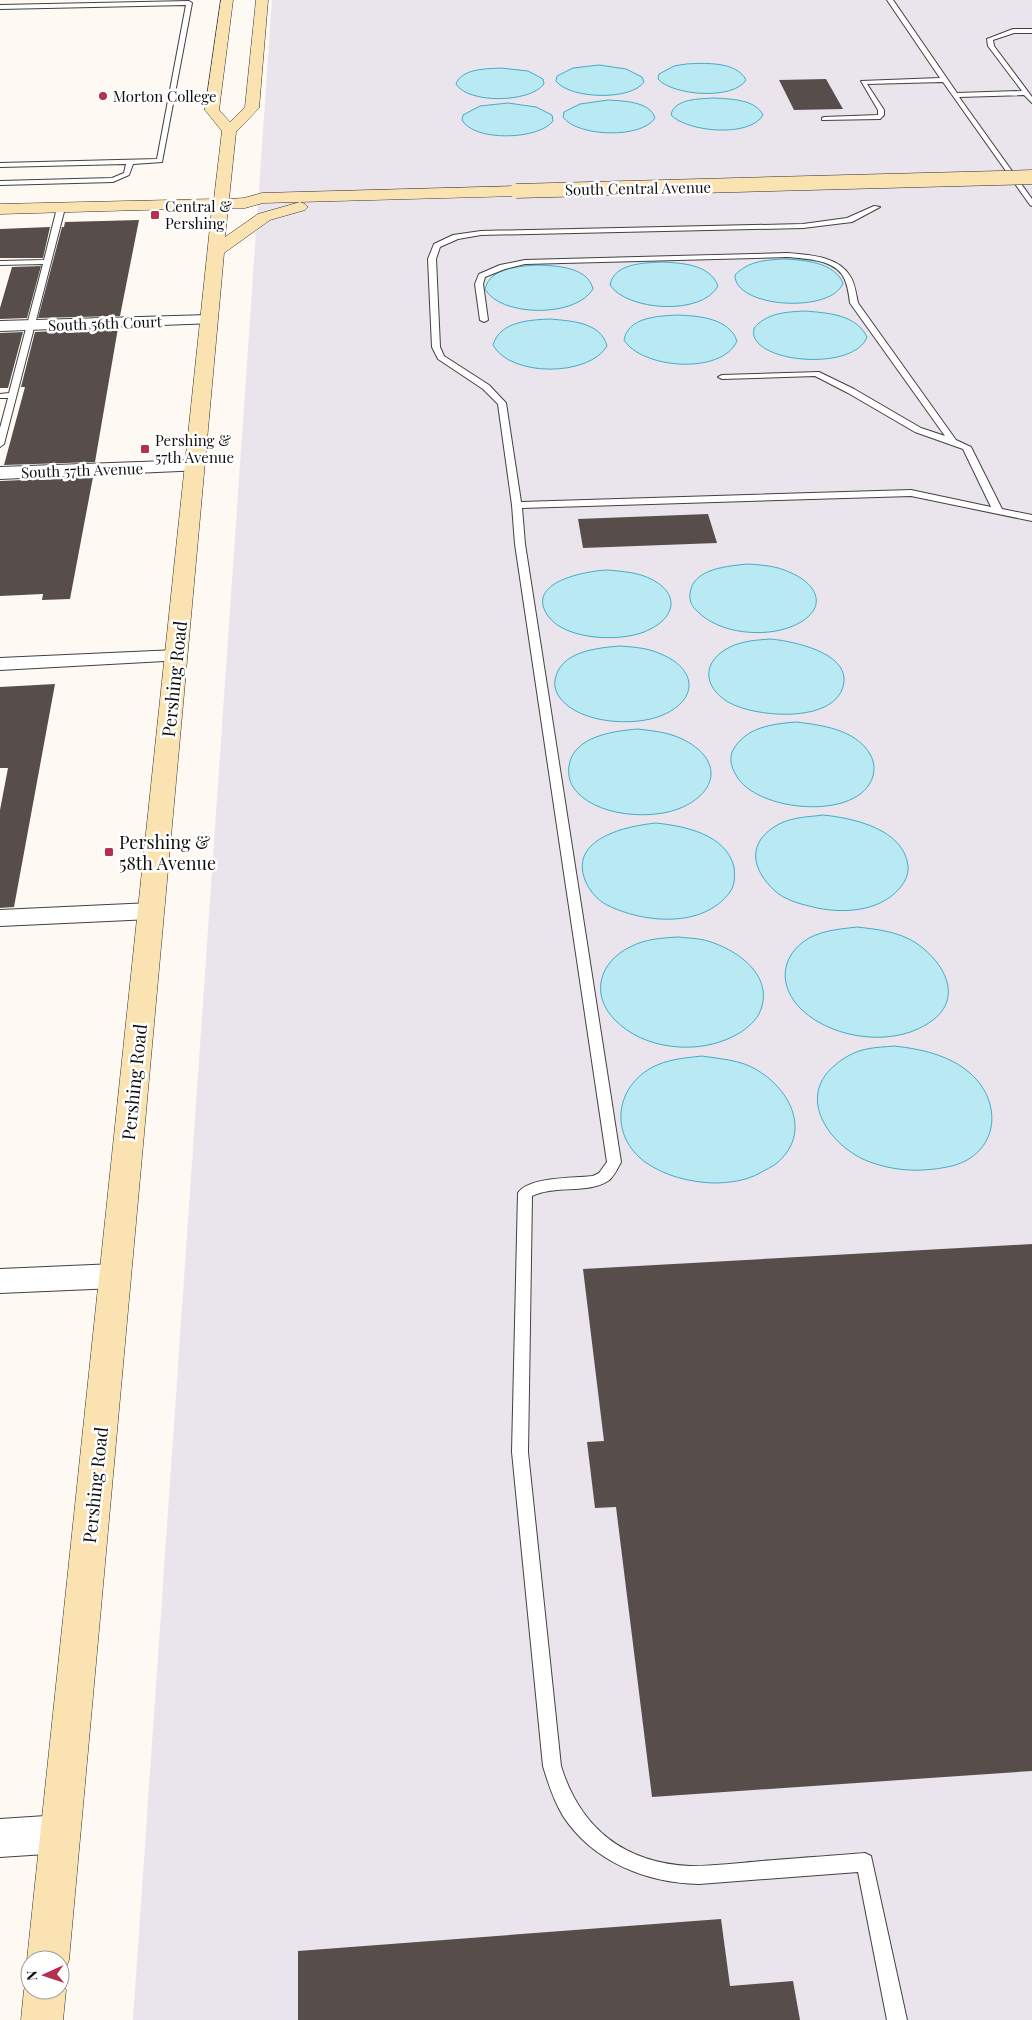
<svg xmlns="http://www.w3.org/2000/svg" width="1032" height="2020" viewBox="0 0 1032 2020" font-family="'Playfair Display',serif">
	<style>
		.industrial { fill: #eae4ed }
		.water { fill: #b9e9f3; stroke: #45abc5 }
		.building { fill: #574e4c }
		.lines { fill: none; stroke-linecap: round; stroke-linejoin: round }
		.lane-casing { stroke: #424242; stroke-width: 2 }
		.street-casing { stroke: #424242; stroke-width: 2 }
		.secondary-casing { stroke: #313131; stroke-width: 1 }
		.lane { fill: #fff; fill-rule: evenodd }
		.street { fill: #fff; fill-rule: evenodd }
		.secondary { fill: #fae3b1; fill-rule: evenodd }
		.secondary-bridge-casing { stroke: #313131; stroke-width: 15; stroke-linecap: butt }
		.secondary-bridge { stroke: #fae3b1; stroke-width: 14 }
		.poi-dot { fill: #b72f50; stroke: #fff; stroke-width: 2 }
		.labels { text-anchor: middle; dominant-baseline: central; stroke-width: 5; stroke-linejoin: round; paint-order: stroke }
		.far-poi-label { font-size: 15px; fill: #0f0f0f; stroke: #fff; text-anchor: start }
		.far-street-label { font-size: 15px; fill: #0f0f0f; stroke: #fff }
		.street-label { font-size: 18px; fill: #0f0f0f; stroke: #fff }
		.poi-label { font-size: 18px; fill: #0f0f0f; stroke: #fff; text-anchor: start }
	</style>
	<rect width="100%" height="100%" fill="#fef9f2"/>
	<path class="industrial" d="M272 0H1032V2020H133Z"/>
	<path class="water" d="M686 64C703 63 737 61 746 80 734 100 673 96 658 79L659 74 674 66Z
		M599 65 626 69 642 77 644 82C631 101 569 99 556 81L557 76 573 68Z
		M501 68 528 71 543 79 544 84C530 103 468 104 456 84 462 68 487 69 501 68Z
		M714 98C730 99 755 99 763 115 750 138 687 132 671 115 674 98 701 99 714 98Z
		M608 100C622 101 650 101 655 118 642 139 577 137 563 117L564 112 580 104Z
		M508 103 536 107 552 115 553 121C539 140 474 142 462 120L463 115 480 106Z
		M784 259C804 260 834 262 843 283 832 314 734 308 735 275 748 261 766 260 784 259Z
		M662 262C681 263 710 264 718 286 702 316 627 311 610 285 614 263 644 263 662 262Z
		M539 265C557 266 588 267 593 289 576 318 500 317 485 289 490 267 521 266 539 265Z
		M805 311C827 313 856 314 867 337 855 370 762 364 754 336 753 334 754 331 754 328 767 313 785 312 805 311Z
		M678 315C699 316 729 318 737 341 722 375 642 369 624 340 628 317 658 316 678 315Z
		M550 319C571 321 601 322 607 346 589 377 510 377 493 345 500 321 530 320 550 319Z
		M748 564C762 565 777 566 789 572 821 585 828 611 793 626 765 638 719 634 697 611 692 607 689 600 690 594 692 568 729 566 748 564Z
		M607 570C619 571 632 572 644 576 681 590 679 618 644 632 619 642 565 640 548 616 524 582 586 571 607 570Z
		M770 639C793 641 859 654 841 692 825 723 754 717 728 702 702 686 702 661 730 647 742 641 757 640 770 639Z
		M620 646C634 647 648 648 661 654 697 669 699 699 663 715 635 727 580 724 560 698 556 693 554 686 555 680 560 651 597 648 620 646Z
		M796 722C821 725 855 729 870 754 874 761 875 768 873 776 860 822 755 812 736 775 731 767 729 758 733 750 746 727 772 724 796 722Z
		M638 729C653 731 668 732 682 739 720 757 721 789 683 807 653 821 593 817 573 787 569 780 568 773 569 766 573 736 614 731 638 729Z
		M823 815C853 818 904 829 908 866 909 875 904 884 898 890 878 912 841 914 813 907 800 904 785 900 775 891 751 869 746 842 779 824 793 817 808 817 823 815Z
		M656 823C684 826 726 834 734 867 735 875 735 885 730 892 703 929 643 923 607 905 597 900 589 890 585 880 569 838 627 826 656 823Z
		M857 927C875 929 893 931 909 939 938 954 967 994 933 1020 897 1048 834 1040 802 1010 778 987 779 956 809 938 824 930 841 929 857 927Z
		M678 937C686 938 696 938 704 940 736 948 777 976 759 1014 754 1023 744 1031 734 1036 698 1055 644 1050 615 1020 590 995 599 962 630 947 645 939 661 938 678 937Z
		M894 1046C921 1049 950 1055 971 1074 1004 1104 998 1154 952 1166 924 1172 900 1172 873 1163 834 1151 794 1100 834 1066 843 1058 855 1051 867 1049 876 1047 885 1047 894 1046Z
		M702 1056C721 1059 741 1060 757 1070 791 1090 812 1133 777 1163 772 1167 765 1170 760 1173 746 1181 728 1183 713 1183 689 1182 665 1176 645 1162 610 1136 614 1089 651 1068 667 1059 685 1058 702 1056Z"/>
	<path class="building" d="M826 79 843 109 794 110 779 80Z
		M139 220 120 316 38 318 62 227H64L65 222Z
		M50 227 43 258H0V229Z
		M41 266 27 318 0 319V308L12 267Z
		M118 328 95 462 4 465 25 387H21L35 332Z
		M23 332 8 388H0V333Z
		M93 477 70 599 42 600 43 594 0 596V481Z
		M708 514 717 543 583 548 578 519Z
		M55 684 14 907 0 908V810L8 768H0V687Z
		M1032 1244V1771L652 1797 616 1507 595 1508 587 1442 604 1441 583 1269Z
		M721 1919 730 1986 793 1981 800 2020H298V1951Z"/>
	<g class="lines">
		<defs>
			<path id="lane" d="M887 0H893L957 93 1022 91 988 46 987 39 1013 29H1032V33H1014L993 40 994 46 1032 97V103L1024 95 959 97 1032 199V206L1030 205 943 82 867 84 884 110V115L880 119 822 120V118L824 117 878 115V110L861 81 940 78Z
				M189 1 192 3 162 162 133 164 129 175 113 182 0 185V181L112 178 124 173 126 164 0 167V163L157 159 186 5 0 9V5Z
				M61 206 65 208 4 444 0 447V428L8 398H0V394L9 393 43 264 0 265V261L44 260 57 208Z
				M874 206 880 207 852 222 803 228 481 235 458 239 440 247 436 259 440 347 444 356 489 385 506 403 521 502 911 490 991 507 963 449 915 432 848 393 815 376 722 379 718 377 722 375 819 372 854 389 921 428 945 436 850 303C849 295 848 287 845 280 837 259 806 259 788 257L525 264 505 269 485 277 483 284 488 320 484 322 480 320 475 284 479 274 500 265 525 260 788 253C809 255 838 256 850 276 855 283 856 294 858 303L956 440 971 447 1002 509 1032 515V521L911 496 522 508 525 544 621 1162C618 1168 613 1178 608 1181 588 1194 554 1185 532 1196L528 1452 561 1766C580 1828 624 1863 690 1866 714 1866 738 1863 762 1861 796 1858 831 1856 865 1853L871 1856 907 2020H887L858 1872 699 1884C647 1883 593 1862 563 1816 554 1801 548 1783 543 1766L512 1452 518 1193C527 1177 575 1178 593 1176L599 1173 607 1162 515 544 512 505 498 404 483 389 438 359 432 347 428 259 434 244 453 235 481 231 803 224 847 218Z"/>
			<path id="street" d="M209 315 215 317 217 320 215 323 0 331V321Z
				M195 460 202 462 204 466 202 470 0 479V467Z
				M176 650 183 652 187 656 183 660 0 670V658Z
				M151 903 160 905 163 911 160 917 151 919 0 926V910Z
				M115 1264 126 1268 130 1276 126 1284 115 1288 0 1293V1269Z
				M61 1815 74 1821 80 1834 74 1847 61 1853 0 1857V1819Z"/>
			<path id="secondary" d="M221 0H233L219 110 230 122 245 107 256 0H268L259 108 236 132 229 199 244 198 262 193 516 186 521 188 524 191 521 194 516 196 263 203 245 208H228L225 237 258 214 300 202 305 204 308 207 305 210 270 220 224 253 69 1960 63 1975 60 1976 66 1990 63 2020H21L24 1990 30 1975V1990H60V1960H30V1967L27 1960 212 208 0 214V204L214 199 222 131 205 110Z"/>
		</defs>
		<use href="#lane" class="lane-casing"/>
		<use href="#street" class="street-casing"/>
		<use href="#secondary" class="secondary-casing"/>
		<use href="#lane" class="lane"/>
		<use href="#street" class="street"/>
		<use href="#secondary" class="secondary"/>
		<defs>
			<path id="secondary-bridge" d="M516 191 1032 177"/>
		</defs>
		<use href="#secondary-bridge" class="secondary-bridge-casing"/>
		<use href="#secondary-bridge" class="secondary-bridge"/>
	</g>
	<g class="poi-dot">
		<circle cx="103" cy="96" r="5"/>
		<rect x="150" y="210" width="10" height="10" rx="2.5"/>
		<rect x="140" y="444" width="10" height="10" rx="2.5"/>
		<rect x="104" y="847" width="10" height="10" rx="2.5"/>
	</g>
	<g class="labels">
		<g class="far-poi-label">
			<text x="113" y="96">Morton College</text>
			<text x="165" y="206">Central &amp;<tspan x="165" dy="17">Pershing</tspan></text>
			<text x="155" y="440">Pershing &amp;<tspan x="155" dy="17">57th Avenue</tspan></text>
		</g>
		<g class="far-street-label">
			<text transform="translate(638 188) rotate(-1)">South Central Avenue</text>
			<text transform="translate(105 323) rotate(-2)">South 56th Court</text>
			<text transform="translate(82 470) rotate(-2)">South 57th Avenue</text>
		</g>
		<g class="street-label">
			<text transform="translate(174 679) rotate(-84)">Pershing Road</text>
			<text transform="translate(134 1082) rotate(-84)">Pershing Road</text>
			<text transform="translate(95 1485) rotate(-84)">Pershing Road</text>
		</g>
		<g class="poi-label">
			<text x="119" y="842">Pershing &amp;<tspan x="119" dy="21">58th Avenue</tspan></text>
		</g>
	</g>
	<g transform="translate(45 1975) rotate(267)"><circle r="24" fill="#ffffff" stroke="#9f9f9f"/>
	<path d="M0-4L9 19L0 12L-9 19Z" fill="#b72f50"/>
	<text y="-8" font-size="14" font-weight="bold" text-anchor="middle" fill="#0f0f0f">N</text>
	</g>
</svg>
